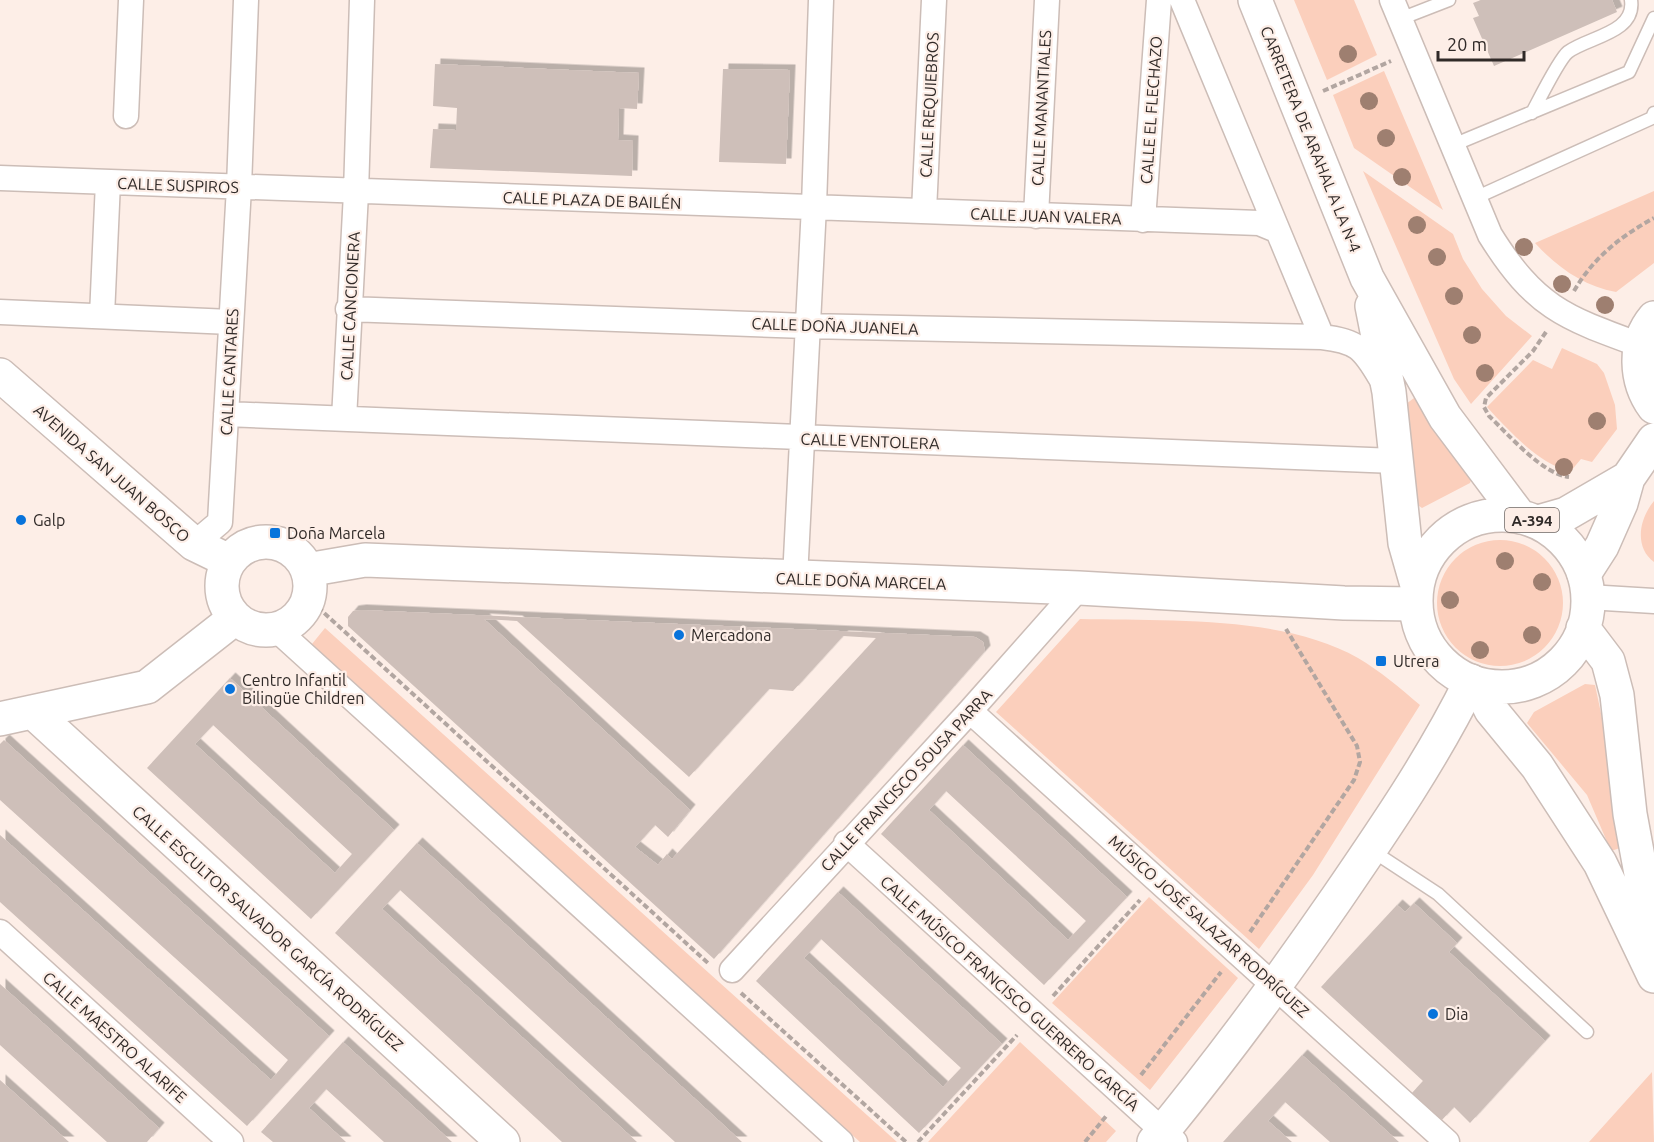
<svg xmlns="http://www.w3.org/2000/svg" width="1654" height="1142" viewBox="0 0 1654 1142" font-family="Ubuntu,sans-serif">
	<style>
		.green { fill: #fbcfbc }
		.building { fill: #cebfb9; fill-rule: evenodd; filter: url(#shadow) }
		.lines { fill: none; stroke-linecap: round; stroke-linejoin: round }
		.lane-casing { stroke: #ccbdb7; stroke-width: 15 }
		.street-casing { stroke: #ccbdb7; stroke-width: 27 }
		.secondary-casing { stroke: #ccbdb7; stroke-width: 36 }
		.primary-casing { stroke: #ccbdb7; stroke-width: 36 }
		.path { stroke: #b2a6a1; stroke-width: 4; stroke-dasharray: 6 3; stroke-linecap: butt }
		.lane { stroke: #fff; stroke-width: 12 }
		.street { stroke: #fff; stroke-width: 24 }
		.secondary { stroke: #fff; stroke-width: 33 }
		.primary { stroke: #fff; stroke-width: 33 }
		.tree { fill: #9e7f70 }
		.poi-dot { fill: #0873db; stroke: #fdeee7; stroke-width: 2 }
		.labels { text-anchor: middle; dominant-baseline: central; stroke-width: 4.5; stroke-linejoin: round; paint-order: stroke }
		.shield { fill: #fdeee7; stroke: #6e6561; stroke-width: 1.5 }
		.shield-label { font-size: 15px; font-weight: bold; fill: #302a28 }
		.street-label { font-size: 16px; fill: #302a28; stroke: #fdeee7 }
		.poi-label { font-size: 16px; fill: #302a28; stroke: #fdeee7; text-anchor: start }
	</style>
	<defs>
		<filter id="shadow"><feDropShadow dx="5.5" dy="-5.5" stdDeviation="0" flood-color="#0004"/></filter>
	</defs>
	<rect width="100%" height="100%" fill="#fdeee7"/>
	<path class="green" d="M1294 0H1354L1377 55 1327 80Z
		M1384 71 1443 210 1354 148 1333 95Z
		M1363 171 1453 234 1463 259 1482 289 1506 316 1532 336 1471 404 1454 379Z
		M1654 191V263L1616 292C1583 286 1557 267 1535 243Z
		M1562 348 1597 364 1604 373 1615 405 1617 429 1592 462 1581 459 1570 472C1537 462 1509 431 1487 407L1533 360 1552 369Z
		M1414 398 1474 472 1470 483 1422 508 1412 501 1402 407Z
		M1654 501V562C1634 547 1639 519 1654 501Z
		M1437 603a63 63 0 1 1 126 0a63 63 0 1 1-126 0Z
		M1080 619C1165 621 1283 615 1358 658 1380 671 1400 688 1420 705L1313 875 1259 949 996 712Z
		M325 628 897 1142H860L312 644Z
		M1585 684 1595 685 1605 732 1620 848 1611 851 1587 795 1527 723 1534 712Z
		M1149 897 1238 978 1150 1090 1052 1003Z
		M1020 1042 1116 1131 1106 1142H928Z
		M1652 1072 1654 1142H1589Z"/>
	<path class="building" d="M1481 0H1612L1617 12 1494 66 1473 18 1479 16 1473 3Z
		M435 64 639 73 637 109 619 108 618 140 633 141 632 176 430 168 433 129 456 130 457 108 433 106Z
		M723 69 790 70 786 164 719 162Z
		M361 610 975 637 983 642 985 651 714 959 348 626V617L353 611ZM484 619 517 621 689 777 769 689 793 691 843 636 876 638 672 859 667 854 658 865 635 847 655 825 668 837 690 810Z
		M230 678 394 830 311 919 147 768ZM213 725 352 854 335 873 195 744Z
		M4 740 329 1036 247 1126 0 902V835L271 1080 288 1060 0 800V744Z
		M963 745 1127 897 1044 985 881 834ZM946 791 1086 921 1068 940 929 810Z
		M417 843 742 1142H675L400 890 382 909 637 1142H562L335 933Z
		M838 892 1002 1044 919 1133 756 981ZM821 939 961 1068 943 1087 804 958Z
		M1414 903 1457 943 1449 952 1545 1041 1470 1123 1454 1107 1441 1121 1411 1094 1423 1081 1321 987 1397 905 1405 912Z
		M0 984 159 1128 147 1142H107L0 1045Z
		M343 1042 452 1142H384L326 1089 309 1108 346 1142H273L261 1132Z
		M1302 1055 1399 1142H1330L1285 1102 1268 1121 1292 1142H1223Z
		M0 1080 69 1142H0Z"/>
	<g class="lines">
		<defs>
			<path id="lane" d="M1400 19 1449 0
				M1532 113C1539 100 1559 59 1568 52 1588 37 1636 33 1631 0
				M1453 145 1629 72 1654 18
				M1475 198 1652 118 1654 113
				M1371 850 1438 894 1587 1032"/>
			<path id="street" d="M1182 0 1322 337C1357 341 1363 348 1380 377
				M1392 0 1490 235C1535 307 1563 317 1640 345
				M126 116 131 0
				M0 178 1259 223 1276 230
				M924 211 934 0
				M1036 216 1047 0
				M1143 220 1159 0
				M348 309 806 326 1322 337
				M0 312 231 322
				M102 316 108 182
				M226 414 1395 461
				M344 419 356 193 362 0
				M194 544 220 522 239 187 246 0
				M795 578 814 206 821 0
				M1588 597 1654 601
				M276 629 841 1142
				M970 711 1447 1142
				M846 843 1175 1142
				M0 932 231 1142
				M732 970 970 711 1079 588"/>
			<path id="secondary" d="M1654 318C1633 343 1635 381 1654 407
				M0 375 194 544 229 561
				M1538 522 1566 514 1628 478
				M222 586a44 44 0 1 1 88 0a44 44 0 1 1-88 0Z
				M307 570 365 560 1079 588 1344 603 1415 604
				M1584 574 1602 546 1621 503 1628 478 1654 440
				M33 712 503 1142
				M0 719 147 687 235 618
				M1154 1142C1219 1063 1279 982 1337 898 1385 828 1433 758 1471 681"/>
			<path id="primary" d="M1255 0 1367 278 1445 417 1520 517
				M1372 306 1389 392 1405 543 1417 585
				M1416 601a86 86 0 1 1 172 0a86 86 0 1 1-172 0Z
				M1583 628 1608 661 1617 695 1630 814 1654 944
				M1478 684 1491 710 1537 766 1600 863 1654 976"/>
		</defs>
		<use href="#lane" class="lane-casing"/>
		<use href="#street" class="street-casing"/>
		<use href="#secondary" class="secondary-casing"/>
		<use href="#primary" class="primary-casing"/>
		<path class="path" d="M1323 91 1391 61
			M1574 291C1593 258 1621 236 1654 218
			M1546 332 1533 351 1486 398 1484 407 1489 416C1508 434 1542 474 1569 477
			M311 601 709 964
			M1250 932 1354 780 1360 762 1357 746 1286 629
			M741 993 906 1142
			M1053 996 1140 900
			M1141 1075 1221 972
			M918 1142 1017 1035
			M1085 1142 1107 1115"/>
		<use href="#lane" class="lane"/>
		<use href="#street" class="street"/>
		<use href="#secondary" class="secondary"/>
		<use href="#primary" class="primary"/>
	</g>
	<g class="tree">
		<circle cx="1348" cy="54" r="9"/>
		<circle cx="1369" cy="101" r="9"/>
		<circle cx="1386" cy="138" r="9"/>
		<circle cx="1402" cy="177" r="9"/>
		<circle cx="1417" cy="225" r="9"/>
		<circle cx="1524" cy="247" r="9"/>
		<circle cx="1437" cy="257" r="9"/>
		<circle cx="1562" cy="284" r="9"/>
		<circle cx="1454" cy="296" r="9"/>
		<circle cx="1605" cy="305" r="9"/>
		<circle cx="1472" cy="335" r="9"/>
		<circle cx="1485" cy="373" r="9"/>
		<circle cx="1597" cy="421" r="9"/>
		<circle cx="1564" cy="467" r="9"/>
		<circle cx="1505" cy="561" r="9"/>
		<circle cx="1542" cy="582" r="9"/>
		<circle cx="1450" cy="600" r="9"/>
		<circle cx="1532" cy="635" r="9"/>
		<circle cx="1480" cy="650" r="9"/>
	</g>
	<g class="poi-dot">
		<circle cx="21" cy="520" r="6"/>
		<rect x="269" y="527" width="12" height="12" rx="3"/>
		<circle cx="679" cy="635" r="6"/>
		<rect x="1375" y="655" width="12" height="12" rx="3"/>
		<circle cx="230" cy="689" r="6"/>
		<circle cx="1433" cy="1014" r="6"/>
	</g>
	<g class="labels">
		<rect class="shield" x="1505" y="508" width="54" height="24" rx="4.5"/>
		<g class="shield-label">
			<text x="1532" y="520">A-394</text>
		</g>
		<g class="street-label">
			<text transform="translate(929 105) rotate(-87)">CALLE REQUIEBROS</text>
			<text transform="translate(1041 108) rotate(-87)">CALLE MANANTIALES</text>
			<text transform="translate(1151 110) rotate(-86)">CALLE EL FLECHAZO</text>
			<text transform="translate(1311 139) rotate(68)">CARRETERA DE ARAHAL A LA N-4</text>
			<text transform="translate(178 185) rotate(2)">CALLE SUSPIROS</text>
			<text transform="translate(592 200) rotate(2)">CALLE PLAZA DE BAILÉN</text>
			<text transform="translate(1046 216) rotate(2)">CALLE JUAN VALERA</text>
			<text transform="translate(350 306) rotate(-87)">CALLE CANCIONERA</text>
			<text transform="translate(835 326) rotate(2)">CALLE DOÑA JUANELA</text>
			<text transform="translate(229 372) rotate(-87)">CALLE CANTARES</text>
			<text transform="translate(870 441) rotate(2)">CALLE VENTOLERA</text>
			<text transform="translate(112 473) rotate(41)">AVENIDA SAN JUAN BOSCO</text>
			<text transform="translate(861 581) rotate(2)">CALLE DOÑA MARCELA</text>
			<text transform="translate(906 780) rotate(-47)">CALLE FRANCISCO SOUSA PARRA</text>
			<text transform="translate(1209 926) rotate(42)">MÚSICO JOSÉ SALAZAR RODRÍGUEZ</text>
			<text transform="translate(268 928) rotate(42)">CALLE ESCULTOR SALVADOR GARCÍA RODRÍGUEZ</text>
			<text transform="translate(1010 993) rotate(42)">CALLE MÚSICO FRANCISCO GUERRERO GARCÍA</text>
			<text transform="translate(115 1037) rotate(42)">CALLE MAESTRO ALARIFE</text>
		</g>
		<g class="poi-label">
			<text x="33" y="520">Galp</text>
			<text x="287" y="533">Doña Marcela</text>
			<text x="691" y="635">Mercadona</text>
			<text x="1393" y="661">Utrera</text>
			<text x="242" y="680">Centro Infantil<tspan x="242" dy="18">Bilingüe Children</tspan></text>
			<text x="1445" y="1014">Dia</text>
		</g>
	</g>
	<path d="M1438 51v9h86v-9" fill="none" stroke="#302a28" stroke-width="3"/>
	<text x="1447" y="51" font-size="18" fill="#302a28" stroke="#fdeee7" stroke-width="4.5" paint-order="stroke">20 m</text>
</svg>
